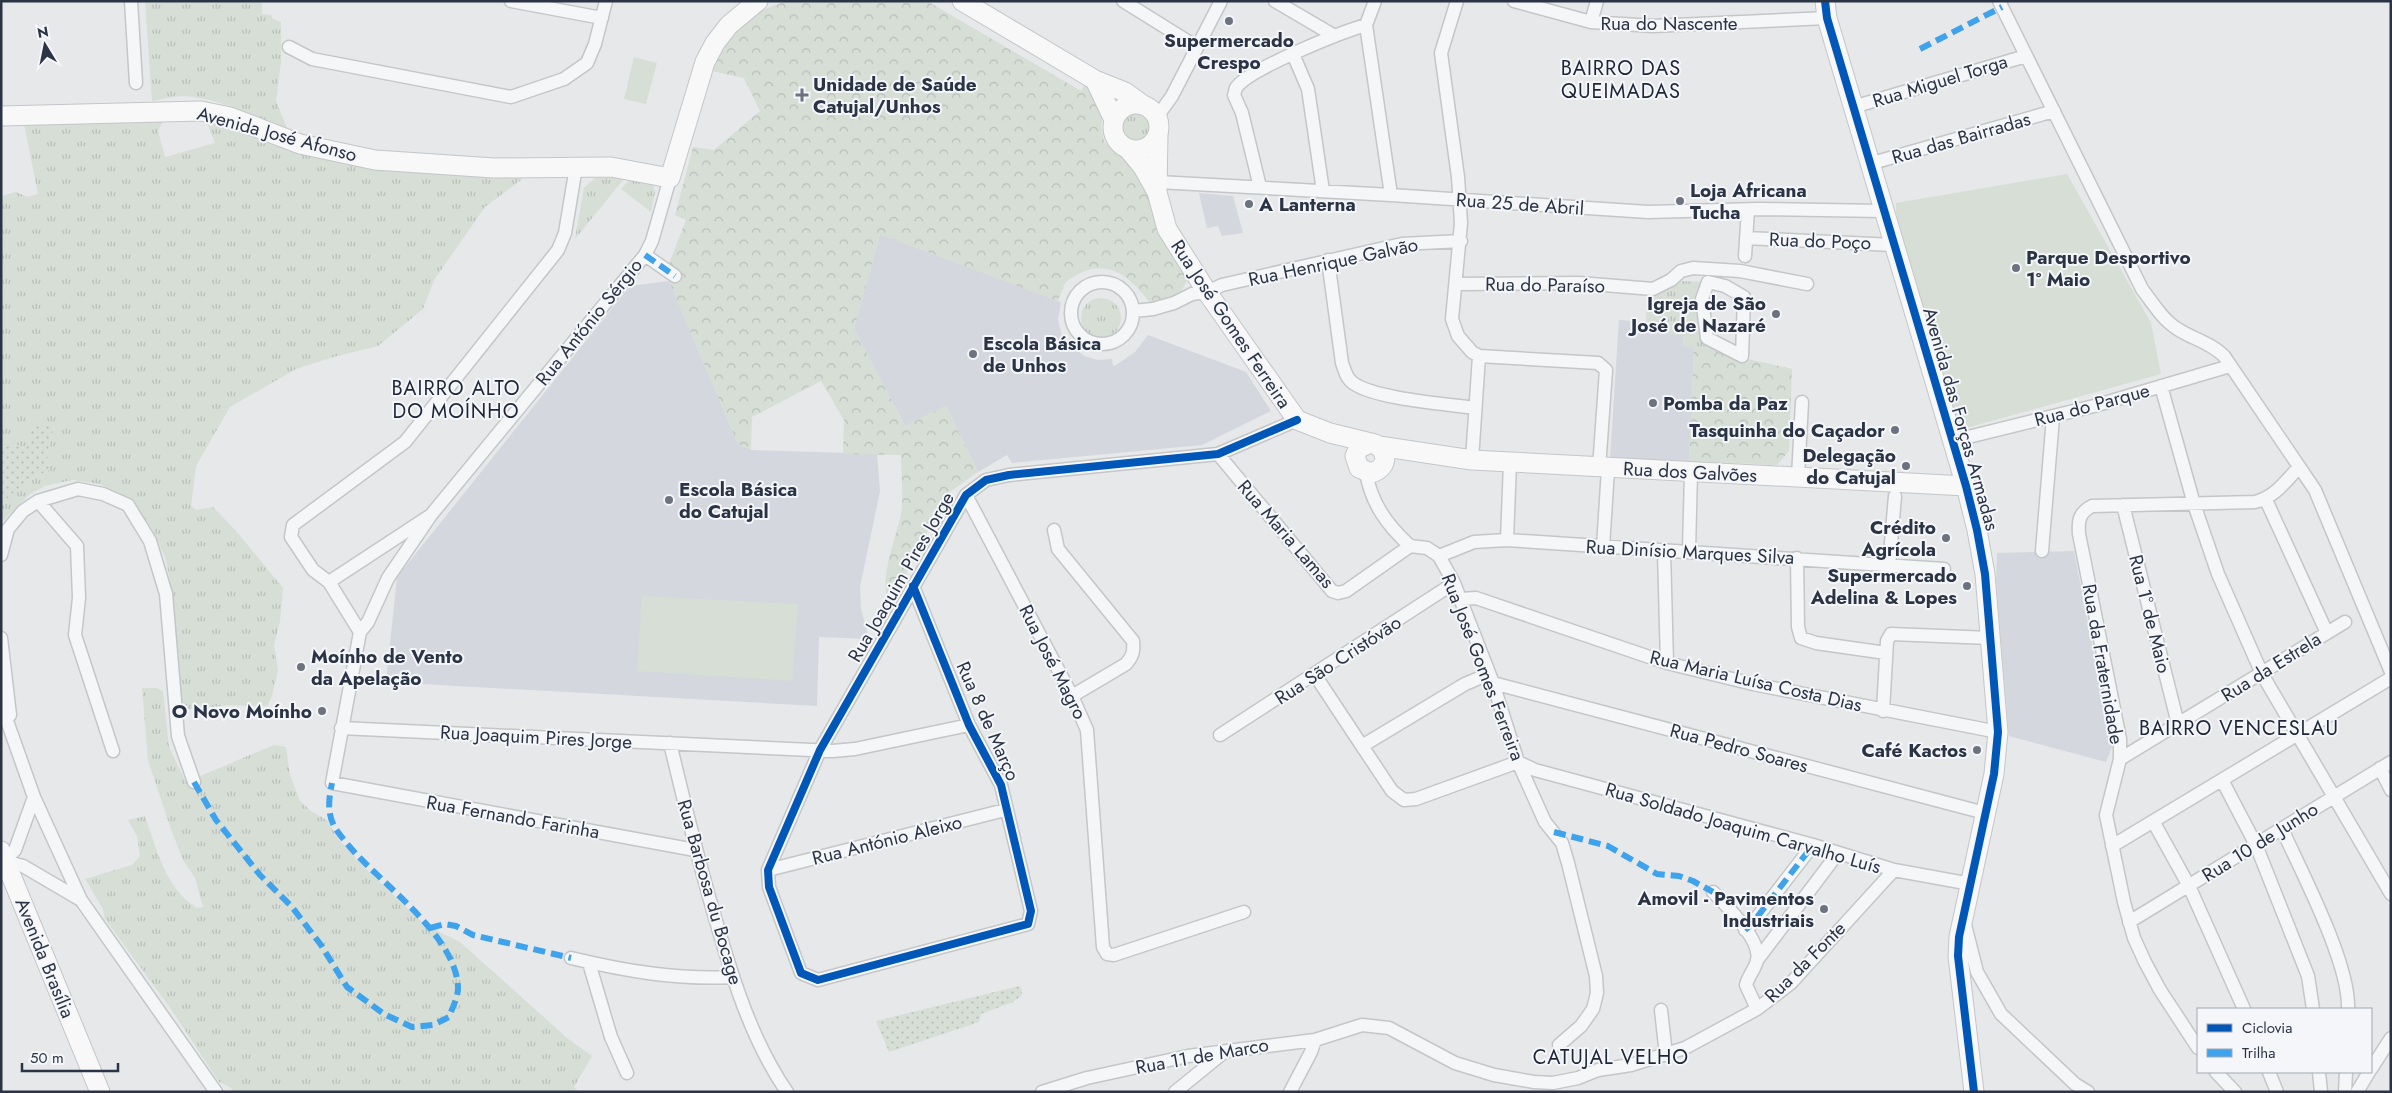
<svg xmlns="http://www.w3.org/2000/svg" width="2392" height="1093" viewBox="0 0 2392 1093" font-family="Jost,sans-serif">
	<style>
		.built { fill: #d4d7dd }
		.grass { fill: url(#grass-tufts) }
		.park { fill: url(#park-crowns) }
		.garden { fill: url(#garden-dots) }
		.pitch { fill: #d6ded6 }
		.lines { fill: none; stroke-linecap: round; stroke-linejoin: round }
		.street-casing { stroke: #c4c6c8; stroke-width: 15 }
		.secondary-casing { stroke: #c4c6c8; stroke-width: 21 }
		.street { stroke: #f5f6f7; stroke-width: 12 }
		.secondary { stroke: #f8f8f8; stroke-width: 19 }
		.quiet { stroke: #3ea3ec; stroke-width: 6; stroke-dasharray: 12 6; stroke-linecap: butt }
		.cycleway-casing { stroke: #f4f6f9; stroke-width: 11 }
		.cycleway { stroke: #0057b8; stroke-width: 8 }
		.poi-dot { fill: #6c737f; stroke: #f4f6f9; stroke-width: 2 }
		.labels { text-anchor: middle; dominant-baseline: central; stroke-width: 4; stroke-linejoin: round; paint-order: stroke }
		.street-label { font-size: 19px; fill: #2b3445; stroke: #f4f6f9 }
		.poi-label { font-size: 19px; font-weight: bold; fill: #2b3445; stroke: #f4f6f9; text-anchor: start }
		.neighbourhood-label { font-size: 20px; letter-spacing: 1px; fill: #1d2536; stroke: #f4f6f9 }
	</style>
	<defs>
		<pattern id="grass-tufts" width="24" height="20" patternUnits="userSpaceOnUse" patternTransform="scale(1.25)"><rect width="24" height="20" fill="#d6ded6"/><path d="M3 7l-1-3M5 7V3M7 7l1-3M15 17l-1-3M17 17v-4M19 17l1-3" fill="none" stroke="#b8bfb9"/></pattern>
		<pattern id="park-crowns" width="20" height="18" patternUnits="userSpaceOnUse" patternTransform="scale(1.25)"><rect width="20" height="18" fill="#d6ded6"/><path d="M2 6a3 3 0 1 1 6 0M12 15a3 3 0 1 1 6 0" fill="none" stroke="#b8bfb9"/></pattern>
		<pattern id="garden-dots" width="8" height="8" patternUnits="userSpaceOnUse" patternTransform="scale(1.25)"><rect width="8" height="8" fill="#d6ded6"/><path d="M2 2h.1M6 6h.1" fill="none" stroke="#b8bfb9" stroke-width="1.8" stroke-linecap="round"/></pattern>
	</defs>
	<rect width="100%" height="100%" fill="#e6e8ea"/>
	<path class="built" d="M1199 193 1233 196 1243 233 1222 236 1218 226 1207 228Z
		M880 234 1061 302 1058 320 1062 336 1084 356 1098 360 1112 359 1113 366 1116 365 1135 352 1148 335 1246 372 1271 411 1202 445 1012 463 1007 455 978 472 946 406 905 426 854 329Z
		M669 281 738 444 751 450 877 454 880 491 860 587 861 609 869 639 819 637 817 706 386 682 397 577 630 286Z
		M1619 320 1657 323 1656 333 1684 335 1683 346 1694 347 1689 461 1610 459Z
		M2074 551 2112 747 2106 762 2009 736 1996 581 1997 553Z"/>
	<path class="grass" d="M145 1H262V14L271 15 273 19 281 22V62L276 101 288 130C255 118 219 97 183 96 173 96 162 99 152 101Z
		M1121 125a15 15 0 1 1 30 0a15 15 0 1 1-30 0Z
		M204 116 255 138 313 156 523 175 521 180 485 207 434 280 423 309 378 346 337 356 296 369 230 407 196 466 191 506 196 510 213 507 236 531 283 588 280 621 274 645 278 670 272 696 267 706 229 705 182 710 172 591 166 560 153 530 130 500 100 484 72 480 45 486 30 494 1 523V501L8 498 25 482 49 470 47 453 54 428 40 423 26 449 18 445 1 447V196L16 192 27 197 38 194 24 124 165 117 158 131 165 157 215 143Z
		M595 178H620L623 180 575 239 584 188Z
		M629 180 653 185 655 192 651 212 621 189Z
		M1682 281 1708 282 1707 330 1742 358 1683 346 1684 335 1655 333 1657 323H1646L1647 296 1659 294Z
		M1081 318a20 20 0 1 1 40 0a20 20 0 1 1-40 0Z
		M142 688H156L163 691 169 747 186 782 274 745 286 747 290 775 300 801 311 811 327 820 339 840 364 867 425 925 460 942 567 1038 592 1056 574 1087 579 1092H234L230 1087 219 1082 171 1009 105 919 103 909 85 879 132 865 140 856 137 836 128 820 145 816C157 850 165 888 197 908L203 907 195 878 183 860 172 832 148 760Z"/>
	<path class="park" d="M787 1H927L1081 91 1086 83 1104 110 1101 125 1104 141 1115 153 1134 163 1185 271 1188 279 1180 293 1150 303C1127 272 1101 254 1065 283L1058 301 880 234 854 329 905 426 946 406 978 472 947 494 890 605C877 581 896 539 901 514 904 496 901 474 901 455L843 454 844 420 821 381 752 417 751 450 738 444 669 281 670 261 686 220 675 215 693 147 714 150 760 111 744 78 712 71C718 54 741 22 757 13 766 8 778 4 787 1Z
		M1694 347 1792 369 1789 451 1777 465 1689 461Z"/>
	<path class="garden" d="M40 423 54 427 47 453 49 470 25 482 8 498 1 501V447L18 445 26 449 33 424Z
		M1019 986 1022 990V995L1013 1002 981 1014 979 1022 889 1052 876 1021Z"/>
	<path class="pitch" d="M634 57 657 63 646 104 624 99Z
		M2067 174 2151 323 2161 374 1959 430 1896 213V203Z
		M642 596 798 604 792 681 637 671Z"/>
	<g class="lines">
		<defs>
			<path id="street" d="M131 1 136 83
				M511 1 602 18
				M1123 1 1197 47
				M1275 1 1333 35
				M1375 1 1366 25 1391 195
				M1457 1 1441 53 1458 177 1461 223 1452 319 1458 336 1472 352 1479 356 1472 460
				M1514 1 1591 22 1653 26 1827 18
				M1999 1 2142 289C2152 302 2162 319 2176 328 2192 339 2210 342 2224 356L2315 490 2391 672
				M1591 22 1597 1
				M289 47 312 59 511 97 564 79 587 63 595 44 606 1
				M1293 54 1308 89 1323 191
				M1853 107 2026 56
				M1157 117 1172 96 1221 1
				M1869 164 2054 111
				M1158 182 1391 195 1648 212 1758 209 1883 211
				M1260 187 1242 113 1234 95C1235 93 1235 90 1236 88 1248 69 1342 32 1366 25
				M1746 238 1893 245
				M645 255 675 276
				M1745 256 1748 210
				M1328 260 1342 363C1345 371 1346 378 1353 383 1375 399 1447 404 1475 408
				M1708 282 1725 286 1744 297 1742 356 1707 338 1702 299Z
				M1071 313a31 31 0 1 1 62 0a31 31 0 1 1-62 0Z
				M1456 284 1579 283 1653 289 1671 280 1681 271 1693 268 1740 271 1807 284
				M1133 311 1153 309 1174 303 1192 294 1207 292 1222 285 1402 244 1461 241
				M1479 356 1598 363 1606 370 1599 468
				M2161 386 2194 504 2218 574 2262 674 2391 894
				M1952 441 2094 406 2230 366
				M1218 454 1332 591 1338 593 1346 591 1410 546
				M1366 472C1371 503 1387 525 1410 546L1427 548 1439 556 1454 583 1493 683 1518 762 1545 822 1562 843 1568 863 1596 976 1597 993 1593 1009 1581 1026 1559 1045
				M1798 477 1802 402
				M966 495 1072 696 1087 730 1103 947 1107 954 1114 955 1244 912
				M2266 500 2327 633
				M38 501 77 546 79 598 75 635 113 751
				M2123 505 2178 724
				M431 515 388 578 368 622 360 632 332 783 695 850
				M1054 530 1058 549 1133 641C1134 651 1133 656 1126 664L1072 696
				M1507 540 1510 463
				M1603 547 1608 469
				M1664 551 1667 663
				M1689 551 1691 472
				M2042 551 2053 417
				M1 555 8 529 23 511 38 501 78 489 103 494 128 505 150 541 166 594 178 736 194 782
				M1439 556 1474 542 1507 540 1944 569
				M1797 558 1798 627 1801 638 1816 643 1886 653
				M1889 566 1895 496
				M329 582 431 515 645 255 652 241 670 178
				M913 586 969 725 1001 785 1031 911 1028 924 818 980 801 973 769 887 768 870 820 750 966 495 986 480 1009 475 1218 454 1297 420
				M1461 599 1476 598 1667 663 1753 684 1998 732
				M360 632 329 582 313 570 291 537 293 525 405 442 558 250 565 233 576 167
				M1 638 10 715
				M1315 675 1362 746 1465 684 1489 674
				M1493 683 1985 813
				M1 704 34 797 15 850 5 860
				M1883 711 1887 641 1891 634 1990 638
				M341 728 833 751 855 749 969 725
				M1220 735 1454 583
				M670 743C685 806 700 869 719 931 735 986 754 1044 787 1092
				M1362 746 1392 791 1404 800 1416 799 1518 762 1535 770 1813 845 1894 870 1971 884
				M2120 759 2345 622
				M2380 768 2391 790
				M2222 780 2256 845 2308 976 2313 1009
				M34 797 81 900
				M2153 821 2189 886 2244 1009
				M2282 829C2302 873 2350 964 2348 1009
				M2112 846 2391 678
				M1 860 23 866 81 900 216 1092
				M768 870 1005 810
				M1713 892C1726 905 1762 941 1757 960 1756 968 1748 976 1746 985L1757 1009
				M1964 921 1977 972 2001 1014 2075 1084 2088 1092
				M2129 922 2391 762
				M1745 930 1751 925 1813 845
				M571 958C625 971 678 980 733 977
				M1758 959 1838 853
				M589 963 611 1037 627 1073
				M1661 1010 1666 1055
				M2198 1048 2160 990 2145 962 2134 938 2124 902 2106 815 2120 759V739L2079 534C2078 520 2079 513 2092 506L2255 502C2275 497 2285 482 2298 468
				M2371 1069 2391 1038
				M2216 1072 2235 1092
				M2269 1072 2277 1092
				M2319 1072 2321 1092
				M1042 1092 1087 1078 1188 1056 1315 1040 1362 1025 1389 1028 1455 1063 1494 1075 1534 1082 1553 1083 1578 1078 1598 1070 1631 1065 1685 1048 1757 1009 1791 983 1894 870
				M1175 1092 1223 1053
				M1290 1092 1311 1052 1315 1040
				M2345 1092 2346 1072
				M2357 1092 2369 1072"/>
			<path id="secondary" d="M962 1 1095 80 1125 92 1143 105
				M1825 1 1827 18 1966 486 1977 530 1985 574 1998 732 1994 774 1959 937 1958 956 1974 1092
				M1095 80 1114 120
				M1113 127a23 23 0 1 1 46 0a23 23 0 1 1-46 0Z
				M1 116 201 111 230 117 300 144 375 160 494 168 611 167 670 178 705 62 715 43 729 25 758 1
				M1129 150 1143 167 1157 192 1167 229 1207 292 1297 420 1330 433 1375 444C1390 452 1387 469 1371 473L1359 468 1355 456 1359 448 1371 443
				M1157 191 1158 134
				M1379 446 1472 460 1966 486
				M1 851 100 1092"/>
		</defs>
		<use href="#street" class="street-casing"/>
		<use href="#secondary" class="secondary-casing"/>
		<use href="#street" class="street"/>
		<use href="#secondary" class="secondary"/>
		<path class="quiet" d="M1920 49 2002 7
			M645 255 675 276
			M194 782 216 820 260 875 292 907 321 945 347 987 384 1014 412 1027 433 1025 449 1017C452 1009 458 997 458 988 457 936 381 884 349 846 341 836 332 827 330 814 328 803 330 793 332 783
			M1554 832 1608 846 1657 874 1679 876 1693 881 1713 892
			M430 928 445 924 456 926 473 935 571 958
			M1745 930 1751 925 1813 845"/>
		<defs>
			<path id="cycleway" d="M1825 1 1827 18 1966 486 1977 530 1985 574 1998 732 1994 774 1959 937 1958 956 1974 1092
				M913 586 969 725 1001 785 1031 911 1028 924 818 980 801 973 769 887 768 870 820 750 966 495 986 480 1009 475 1218 454 1297 420"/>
		</defs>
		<use href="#cycleway" class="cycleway-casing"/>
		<use href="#cycleway" class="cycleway"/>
	</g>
	<g class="poi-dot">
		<circle cx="1229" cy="21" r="5"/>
		<path d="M799.5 87.5h5v5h5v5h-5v5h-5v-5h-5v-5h5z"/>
		<circle cx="1680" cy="201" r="5"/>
		<circle cx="1249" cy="204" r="5"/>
		<circle cx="2016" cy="268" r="5"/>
		<circle cx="1776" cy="314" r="5"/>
		<circle cx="973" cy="354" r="5"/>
		<circle cx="1653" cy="403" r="5"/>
		<circle cx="1895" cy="430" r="5"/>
		<circle cx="1906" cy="466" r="5"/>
		<circle cx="669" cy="500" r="5"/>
		<circle cx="1946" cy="538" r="5"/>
		<circle cx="1967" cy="586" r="5"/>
		<circle cx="301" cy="667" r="5"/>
		<circle cx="322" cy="711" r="5"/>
		<circle cx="1977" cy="750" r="5"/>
		<circle cx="1824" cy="909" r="5"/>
	</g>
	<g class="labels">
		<g class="street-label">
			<text x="1669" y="23">Rua do Nascente</text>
			<text transform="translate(1940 81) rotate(-17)">Rua Miguel Torga</text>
			<text transform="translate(277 134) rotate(15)">Avenida José Afonso</text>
			<text transform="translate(1961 138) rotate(-16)">Rua das Bairradas</text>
			<text transform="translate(1520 204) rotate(4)">Rua 25 de Abril</text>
			<text transform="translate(1820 241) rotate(2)">Rua do Poço</text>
			<text transform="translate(1333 262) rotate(-12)">Rua Henrique Galvão</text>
			<text transform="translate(1545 285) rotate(1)">Rua do Paraíso</text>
			<text transform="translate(589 322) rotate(-51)">Rua António Sérgio</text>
			<text transform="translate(1231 324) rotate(56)">Rua José Gomes Ferreira</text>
			<text transform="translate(2092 405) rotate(-15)">Rua do Parque</text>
			<text transform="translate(1961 419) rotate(74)">Avenida das Forças Armadas</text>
			<text transform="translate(1690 472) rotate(3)">Rua dos Galvões</text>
			<text transform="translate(1286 534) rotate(49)">Rua Maria Lamas</text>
			<text transform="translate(1690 552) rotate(3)">Rua Dinísio Marques Silva</text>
			<text transform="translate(901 577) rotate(-60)">Rua Joaquim Pires Jorge</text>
			<text transform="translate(2150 614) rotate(76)">Rua 1º de Maio</text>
			<text transform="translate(1338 660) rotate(-33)">Rua São Cristóvão</text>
			<text transform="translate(1053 662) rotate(63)">Rua José Magro</text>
			<text transform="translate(2103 664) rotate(80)">Rua da Fraternidade</text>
			<text transform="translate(1483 667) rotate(69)">Rua José Gomes Ferreira</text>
			<text transform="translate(2271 667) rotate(-32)">Rua da Estrela</text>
			<text transform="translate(1756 681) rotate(13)">Rua Maria Luísa Costa Dias</text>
			<text transform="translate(988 721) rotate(66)">Rua 8 de Março</text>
			<text transform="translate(536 737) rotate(3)">Rua Joaquim Pires Jorge</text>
			<text transform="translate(1739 748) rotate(15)">Rua Pedro Soares</text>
			<text transform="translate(513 817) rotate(10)">Rua Fernando Farinha</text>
			<text transform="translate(1743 828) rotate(16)">Rua Soldado Joaquim Carvalho Luís</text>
			<text transform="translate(887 840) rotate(-14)">Rua António Aleixo</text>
			<text transform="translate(2260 842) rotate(-32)">Rua 10 de Junho</text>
			<text transform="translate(710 892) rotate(74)">Rua Barbosa du Bocage</text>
			<text transform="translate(45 958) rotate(68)">Avenida Brasília</text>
			<text transform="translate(1805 962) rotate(-45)">Rua da Fonte</text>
			<text transform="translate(1202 1056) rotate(-10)">Rua 11 de Marco</text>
		</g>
		<g class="poi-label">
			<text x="1229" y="40" text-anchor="middle">Supermercado<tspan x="1229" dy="22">Crespo</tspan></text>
			<text x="813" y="84">Unidade de Saúde<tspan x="813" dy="22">Catujal/Unhos</tspan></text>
			<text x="1690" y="190">Loja Africana<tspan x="1690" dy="22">Tucha</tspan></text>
			<text x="1259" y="204">A Lanterna</text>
			<text x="2026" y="257">Parque Desportivo<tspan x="2026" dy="22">1º Maio</tspan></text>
			<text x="1766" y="303" text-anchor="end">Igreja de São<tspan x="1766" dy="22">José de Nazaré</tspan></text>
			<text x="983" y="343">Escola Básica<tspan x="983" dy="22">de Unhos</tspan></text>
			<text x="1663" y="403">Pomba da Paz</text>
			<text x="1885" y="430" text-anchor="end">Tasquinha do Caçador</text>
			<text x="1896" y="455" text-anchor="end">Delegação<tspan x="1896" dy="22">do Catujal</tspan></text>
			<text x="679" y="489">Escola Básica<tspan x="679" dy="22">do Catujal</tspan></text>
			<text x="1936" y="527" text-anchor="end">Crédito<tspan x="1936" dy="22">Agrícola</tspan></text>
			<text x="1957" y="575" text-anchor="end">Supermercado<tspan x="1957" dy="22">Adelina &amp; Lopes</tspan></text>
			<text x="311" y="656">Moínho de Vento<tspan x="311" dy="22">da Apelação</tspan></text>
			<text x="312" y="711" text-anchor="end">O Novo Moínho</text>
			<text x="1967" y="750" text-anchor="end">Café Kactos</text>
			<text x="1814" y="898" text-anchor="end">Amovil - Pavimentos<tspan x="1814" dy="22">Industriais</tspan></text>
		</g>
		<g class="neighbourhood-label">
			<text x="1621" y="68">BAIRRO DAS<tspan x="1621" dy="23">QUEIMADAS</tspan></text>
			<text x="456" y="388">BAIRRO ALTO<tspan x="456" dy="23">DO MOÍNHO</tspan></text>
			<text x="2239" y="728">BAIRRO VENCESLAU</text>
			<text x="1611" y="1057">CATUJAL VELHO</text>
		</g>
	</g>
	<rect width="2392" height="1093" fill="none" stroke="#2b3445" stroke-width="5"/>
	<rect x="2197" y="1008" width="175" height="65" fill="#f4f6f9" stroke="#a4a8b1"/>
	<rect x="2207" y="1024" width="25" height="8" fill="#0057b8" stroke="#a4a8b1"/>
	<text x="2242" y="1033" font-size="15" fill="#2b3445">Ciclovia</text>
	<rect x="2207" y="1049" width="25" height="8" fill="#3ea3ec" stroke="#a4a8b1"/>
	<text x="2242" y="1058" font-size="15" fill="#2b3445">Trilha</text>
	<g transform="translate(45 45) rotate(350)" stroke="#f4f6f9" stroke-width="4" paint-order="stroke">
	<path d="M0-4L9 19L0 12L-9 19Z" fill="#2b3445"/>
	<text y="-8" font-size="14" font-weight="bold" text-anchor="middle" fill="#2b3445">N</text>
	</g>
	<path d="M22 1063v8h96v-8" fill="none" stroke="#2b3445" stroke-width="2.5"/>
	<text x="30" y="1063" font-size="15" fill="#2b3445" stroke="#f4f6f9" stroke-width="4" paint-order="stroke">50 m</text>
</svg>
